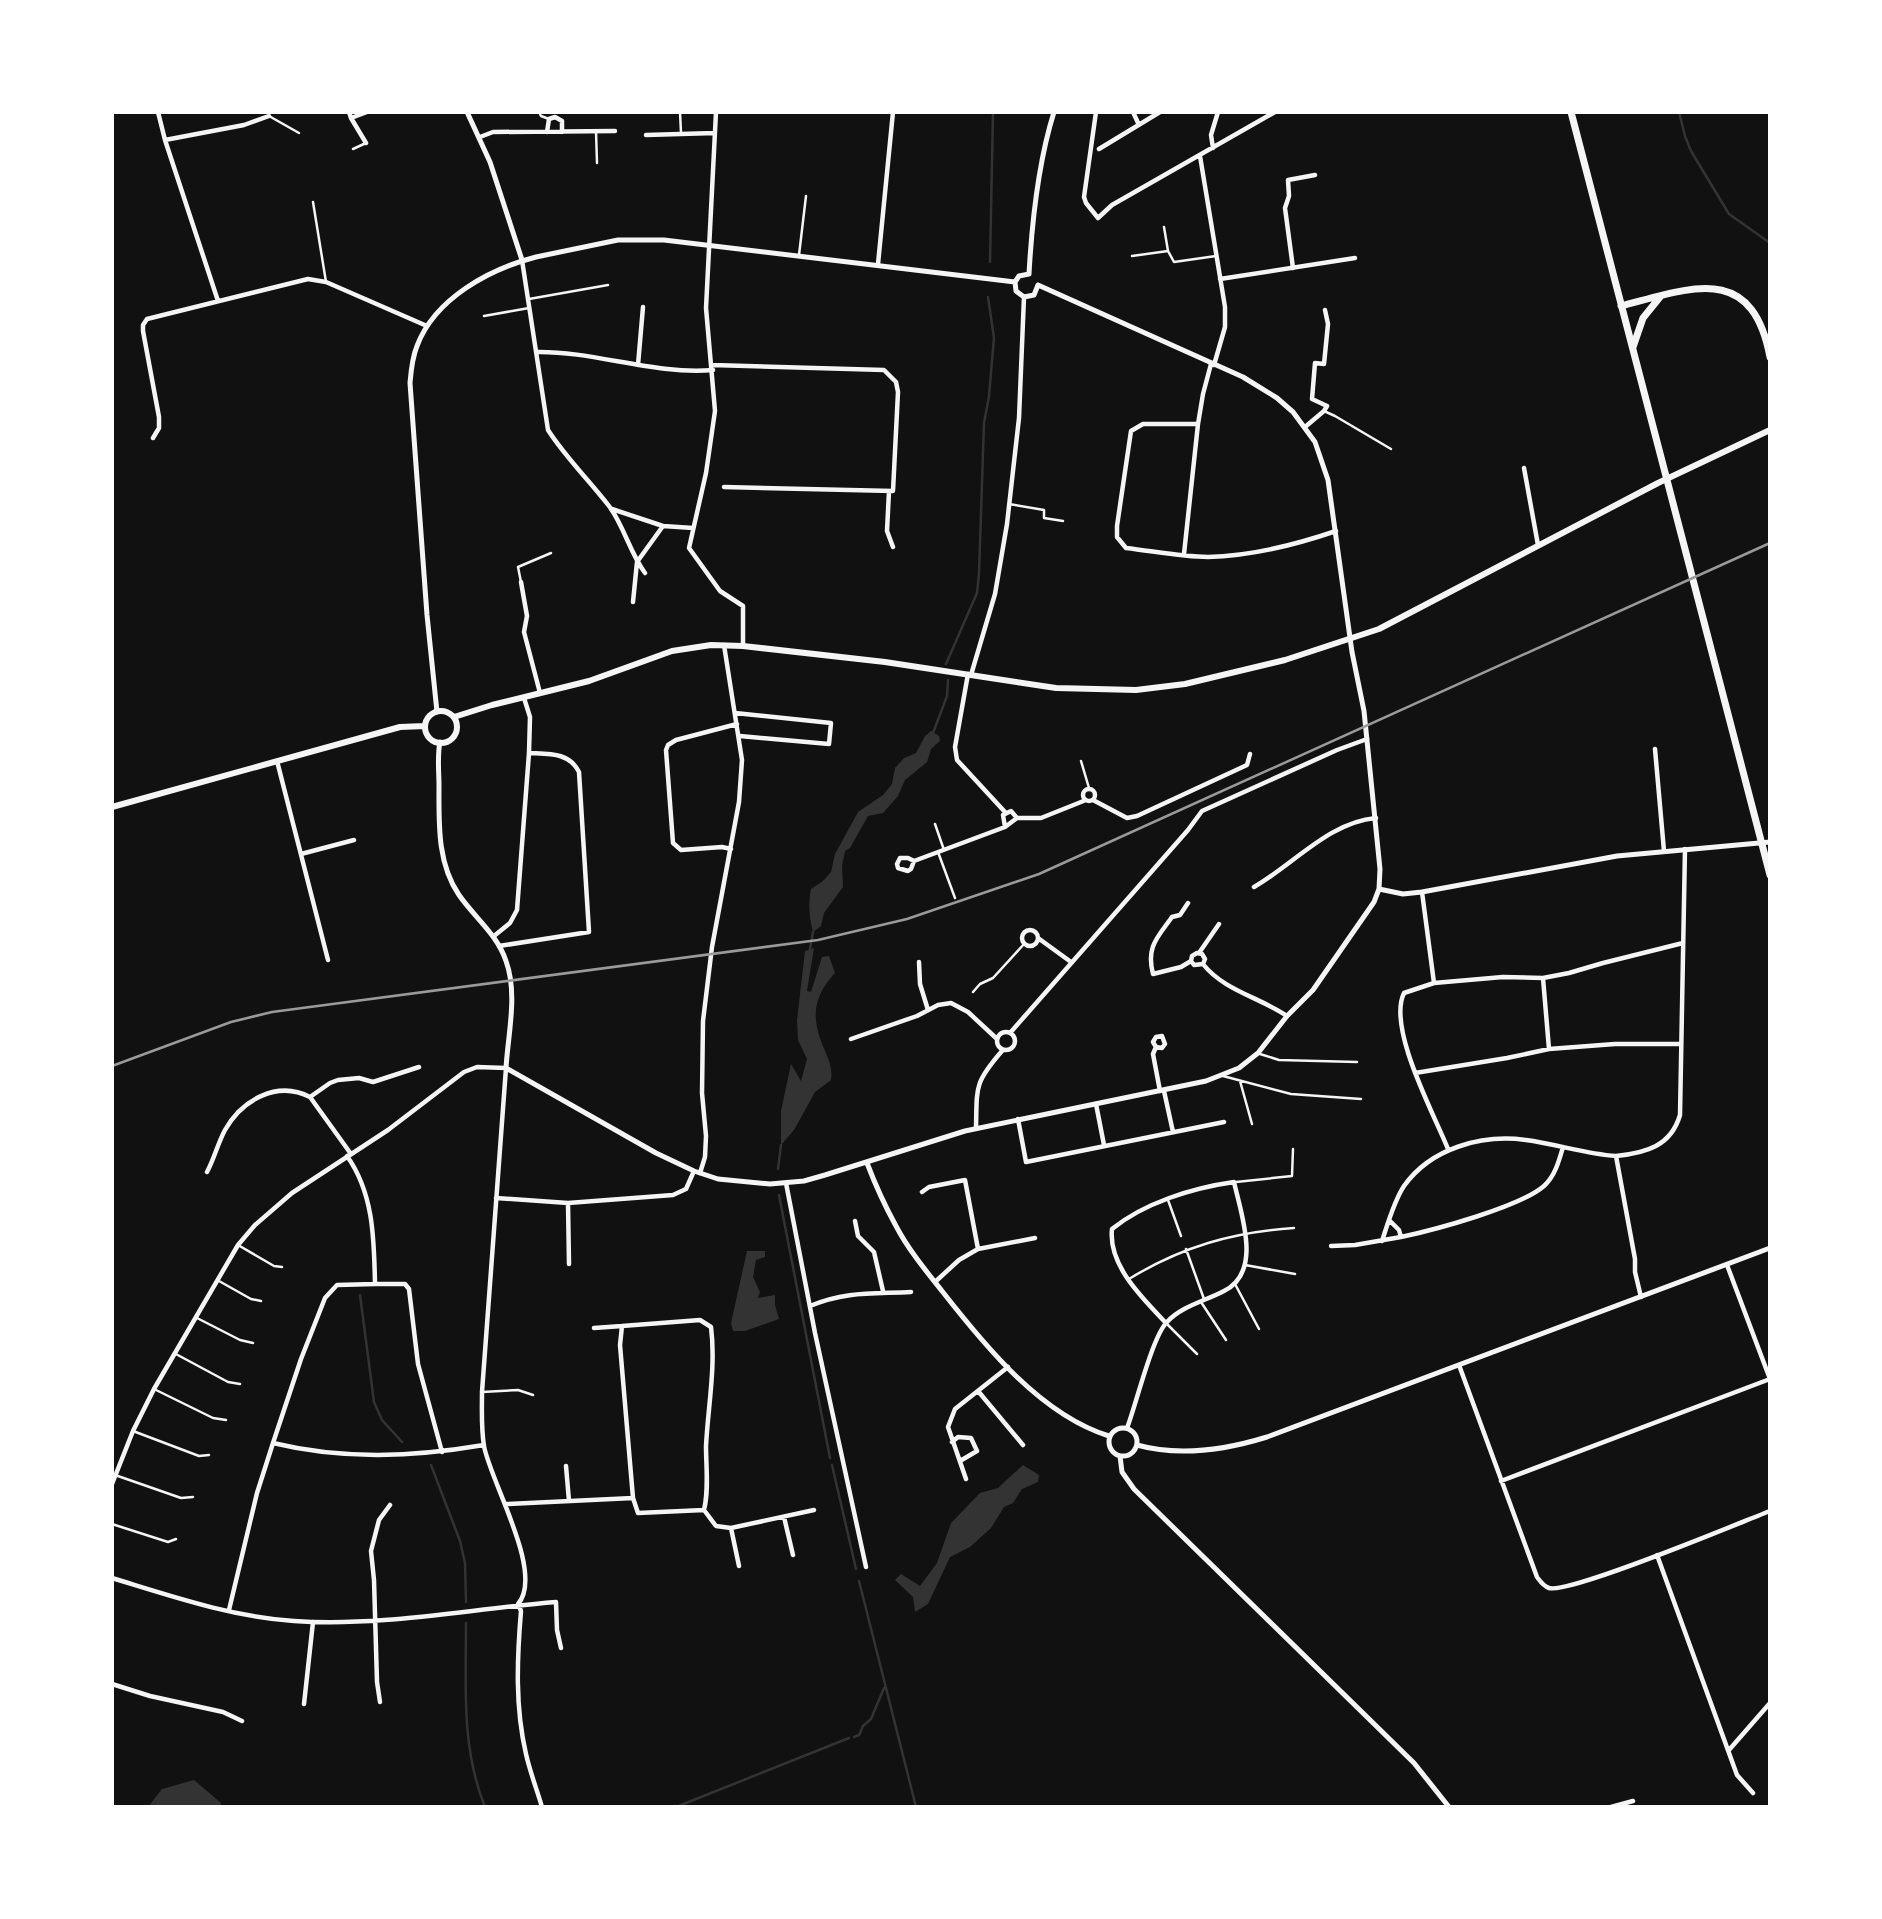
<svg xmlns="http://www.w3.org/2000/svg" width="1882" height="1919" viewBox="0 0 1882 1919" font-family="'Crimson Pro',serif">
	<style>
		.water { fill: #333 }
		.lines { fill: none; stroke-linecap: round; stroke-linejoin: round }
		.stream { stroke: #333; stroke-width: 2.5 }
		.service { stroke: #f5f5f5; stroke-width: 2.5 }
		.minor { stroke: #f5f5f5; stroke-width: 4.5 }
		.tertiary { stroke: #f5f5f5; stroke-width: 5 }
		.secondary { stroke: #f5f5f5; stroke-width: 6 }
		.primary { stroke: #f5f5f5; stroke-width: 7 }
		.rail { stroke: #9a9a9a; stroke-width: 2.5 }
	</style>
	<rect width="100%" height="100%" fill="#111"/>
	<path class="water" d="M931 731 939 736 940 741 931 749 927 762 905 780 898 796 883 813 868 816 850 848 845 851 842 866 843 887 824 913 821 926 813 932C809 917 808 904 811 889L823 881 831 872 835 854 858 812 883 795 892 784 895 768 904 758 916 753 925 736Z
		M814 948 807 991 811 992 822 957 829 956 835 973C814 996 811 1015 822 1044 827 1056 833 1066 831 1080L815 1092 794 1130 781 1145V1111L791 1064 801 1081 807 1059 798 1040 797 1020 805 951Z
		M747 1251H765V1257L756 1260 753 1277 760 1292 758 1298 775 1295V1305L779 1319 745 1331H733L731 1323Z
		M1023 1465 1039 1475 1038 1482 1022 1489 1013 1503 1004 1507 991 1528 970 1547 950 1557 928 1604 915 1612 913 1597 895 1580 901 1574 920 1586 937 1563 951 1523 980 1493 998 1488Z
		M194 1780 221 1803V1807H148L162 1789Z"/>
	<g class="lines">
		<path class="stream" d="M1679 112 1685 136 1691 151 1729 214 1770 243
			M990 262 993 112
			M946 664 977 593 979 574 984 423 989 396 994 338 988 297
			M933 733 947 696 948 680
			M810 949 813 932
			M778 1169 781 1145
			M779 1195 830 1458
			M360 1295 374 1402 382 1420 402 1442
			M431 1465 460 1541 465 1563 466 1602
			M832 1465 856 1569
			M859 1581 916 1807
			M466 1623C466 1685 461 1748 485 1807
			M854 1737 859 1735 863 1726 871 1719 884 1688
			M676 1807 849 1738"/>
		<path class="service" d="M539 112 541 116 549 119
			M680 112 681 133
			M269 116 299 133
			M596 131 597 163
			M353 149 366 143
			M313 202 326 282
			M1164 227 1168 251 1174 262 1216 256
			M799 255 806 196
			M1132 256 1168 251
			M529 299 608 285
			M484 316 529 308
			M1324 411 1335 416 1391 449
			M1009 504 1044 510V518L1063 521
			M521 582 518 567 551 553
			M1081 761 1089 788
			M935 824 944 850
			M938 852 955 898
			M973 992 980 984 993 978 1024 944
			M1260 1054 1279 1060 1357 1062
			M1223 1076 1291 1094 1361 1099
			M1240 1081 1252 1124
			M1236 1182 1292 1176 1293 1149
			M1168 1200 1181 1236
			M238 1245 274 1266 282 1267
			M1186 1249 1204 1299
			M1245 1265 1295 1274
			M1129 1279C1181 1247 1233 1232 1294 1228
			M219 1281 251 1299 261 1301
			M1235 1284 1259 1329
			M1201 1302 1226 1340
			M197 1318 240 1340 253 1343
			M1167 1324 1197 1354
			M174 1353 228 1382 240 1384
			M154 1389 213 1418 226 1420
			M482 1392 518 1390 533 1395
			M133 1431 199 1456 209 1455
			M115 1475 181 1498 193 1497
			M112 1524 168 1542 176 1539"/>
		<path class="minor" d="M158 112 165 140 218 301
			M349 112 351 118 367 112
			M716 112 706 308 715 411 706 473 689 548 720 591 743 606V646
			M1096 112 1084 197 1086 203 1098 218 1112 205 1275 112
			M1133 112 1139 125
			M351 118 366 143
			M547 132 549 119 555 117 562 121V132
			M646 135 715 133
			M480 137 493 132 615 131
			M165 140 244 125 269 116
			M1213 148 1211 135 1218 112
			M1099 149 1160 112
			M1200 156 1225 307V327L1214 365
			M522 260 548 430C566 458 589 480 609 506 624 526 630 553 645 573
			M878 264 893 112
			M1293 268 1285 208 1289 196 1288 180 1315 175
			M1220 279 1355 258
			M536 352C595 351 653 375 713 370
			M638 365 643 307
			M712 365 884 370 896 382 898 392 893 491 724 487
			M1198 424H1143L1131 431 1117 526V537L1126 548C1153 551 1181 557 1208 557 1252 556 1295 545 1336 531
			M1305 427 1324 411 1327 406 1312 399 1315 363 1324 364 1328 324 1325 310
			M153 438 159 428V417L143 331V325L147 319 308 279 326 282 427 326
			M1524 468 1538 545
			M889 491 887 531 893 547
			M612 509 663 526 693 528
			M1184 554 1198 424 1203 394 1211 364
			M521 582 527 616 524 632 540 693
			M633 602 637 562 663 526
			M968 674 955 747 957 760 1005 812
			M971 675 995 594 1007 524 1019 418 1024 297
			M735 713 831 723 829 744 740 736
			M1655 749 1664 851
			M277 761 328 960
			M1083 795a6 6 0 1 1 12 0a6 6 0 1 1-12 0Z
			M1093 800 1127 818 1137 816 1247 765 1250 754
			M1017 818H1041L1086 800
			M731 849 722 847 681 850 673 843 666 750 668 745 676 740 737 724
			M301 854 354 840
			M914 861 911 869 908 871 898 868 897 864 900 858H908L914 861 1005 827 1017 818 1011 811 1003 815 1005 827
			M1254 887C1293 865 1329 822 1376 818
			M1422 892 1434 983 1404 993C1387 1028 1434 1114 1448 1149
			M1188 903 1180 915 1172 917C1157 938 1146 947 1153 974L1181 967 1191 961
			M1022 938a8 8 0 1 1 16 0a8 8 0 1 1-16 0Z
			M494 936 510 923 517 910 529 753 530 717 524 698
			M1038 938 1071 962
			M499 946 589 932 579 772C569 752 549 754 529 753
			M1199 953 1219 924
			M919 962 920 984 928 1010
			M1203 964 1194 965 1191 961 1192 956 1197 953 1202 954 1205 959 1203 964C1223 990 1261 998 1287 1016
			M1543 978 1549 1049
			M1434 983 1503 977 1543 978 1569 973 1603 963 1683 943
			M997 1041a9 9 0 1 1 18 0a9 9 0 1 1-18 0Z
			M1010 1033 1188 830 1202 811 1337 750 1367 739
			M851 1039 917 1016 938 1005 951 1003 968 1012 996 1038
			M1156 1047 1162 1048 1165 1044 1162 1036 1156 1037 1153 1042 1156 1047 1153 1054 1160 1091
			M1415 1073 1507 1058 1549 1049 1615 1044H1680
			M1164 1091 1173 1132
			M1096 1104 1104 1145
			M1018 1119 1026 1162 1224 1122
			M976 1128C977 1087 974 1083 1002 1051
			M351 1154 310 1097 330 1083 338 1080 359 1078 373 1082 419 1067
			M1616 1156C1646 1153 1671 1146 1680 1115L1685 849
			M207 1172C214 1159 218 1143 225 1130 242 1100 277 1080 310 1097
			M700 1173 705 1157 706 1136 702 1093 703 1021 712 947 739 802 742 760 724 645
			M786 1183 815 1333 866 1567
			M922 1192 929 1187 965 1180 978 1249
			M496 1198 568 1203 673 1195 686 1189 694 1171
			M568 1203 569 1264
			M1389 1220 1399 1230 1401 1237C1434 1230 1520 1207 1544 1186 1555 1176 1559 1161 1563 1147
			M855 1221 858 1236 874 1252 883 1291
			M1382 1241C1388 1223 1394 1201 1404 1186 1431 1148 1482 1134 1526 1140 1556 1144 1586 1154 1616 1156L1635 1259V1272L1641 1297
			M1331 1246 1355 1245 1401 1237
			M1727 1265 1770 1379
			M935 1282 959 1260 978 1249 1035 1238
			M375 1284H405L409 1289 418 1364 442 1452
			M810 1306C846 1291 873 1294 911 1292
			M594 1328 622 1326
			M1459 1365 1537 1577C1540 1581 1543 1586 1549 1588 1570 1594 1739 1523 1770 1511
			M978 1391 1023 1445
			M1127 1428C1136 1405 1152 1337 1167 1322 1182 1306 1205 1301 1224 1291 1263 1272 1241 1214 1234 1182 1192 1188 1144 1203 1112 1229 1108 1265 1142 1298 1166 1323
			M952 1442 958 1437 971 1438 977 1451 960 1461
			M273 1443C343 1460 413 1457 484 1445
			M566 1466 569 1501
			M966 1479 948 1427 955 1409 1008 1367
			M1501 1481 1770 1379
			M112 1484 133 1431 154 1389 238 1245 255 1225 292 1193 388 1130 464 1072 477 1067 506 1068 482 1392C482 1410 481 1428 484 1446 490 1481 545 1573 518 1604L521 1611C517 1659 515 1707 526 1754 530 1772 537 1790 542 1807
			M633 1498 620 1345 622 1326 700 1320 711 1327C716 1366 708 1407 706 1446 706 1467 709 1490 704 1510
			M506 1504 633 1498 638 1513 704 1510
			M704 1510 716 1526 731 1528 814 1510
			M784 1517 793 1555
			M731 1528 739 1566
			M1657 1555 1737 1775 1753 1793
			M112 1578C171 1596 232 1617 294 1621 382 1627 469 1609 556 1602L557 1630 561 1648
			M229 1610 257 1493 273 1443 301 1359 325 1298 337 1285 375 1284C374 1240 374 1194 347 1156
			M112 1684 150 1696 223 1712 242 1721
			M380 1702 377 1682 374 1580 371 1551 379 1520 390 1505
			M304 1704 313 1622
			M1729 1750 1770 1703
			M1611 1807 1633 1801"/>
		<path class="tertiary" d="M467 112 490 162 522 260
			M1029 274C1032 220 1038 163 1054 112
			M1015 282 1016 291 1024 297 1034 295 1038 285
			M1015 282 1019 276 1029 274
			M437 712 427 615 410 383C411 371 412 358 417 346 435 298 490 269 536 257L618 240H664L1015 282
			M440 742C437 756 439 771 439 786 439 823 437 863 459 895 475 918 497 934 506 961 518 994 508 1034 506 1068L656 1153 694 1171 718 1179 770 1184 804 1181 825 1175 965 1131 1206 1081 1239 1068 1258 1053 1287 1016 1313 990 1374 902 1379 889 1380 869 1364 711 1352 652 1328 480 1315 442 1293 412 1277 398 1243 377 1038 285
			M1379 889 1403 894 1422 892 1617 856 1770 842
			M867 1163C875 1184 885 1206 896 1226 908 1249 926 1271 942 1291 985 1346 1041 1415 1109 1436
			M1109 1442a14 14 0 1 1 28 0a14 14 0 1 1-28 0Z
			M1137 1445C1180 1457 1225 1450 1267 1437L1770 1248
			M1120 1456 1122 1472 1134 1489 1414 1763 1449 1807"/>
		<path class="secondary" d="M425 727a16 16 0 1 1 32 0a16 16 0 1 1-32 0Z
			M454 717 492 705 589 681 672 651 711 645 743 646 885 662 1056 688 1136 690 1185 684 1285 660 1379 629 1658 483 1770 430
			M112 807 400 727 425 726"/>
		<path class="primary" d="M1571 112 1770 875
			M1621 306C1691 288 1752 262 1770 357
			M1633 347 1643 318 1660 297"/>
		<path class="rail" d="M112 1066 231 1022 272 1012 818 940 907 919 1039 874 1770 543"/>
	</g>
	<rect width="1882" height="1919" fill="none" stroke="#ffffff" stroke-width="228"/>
</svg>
